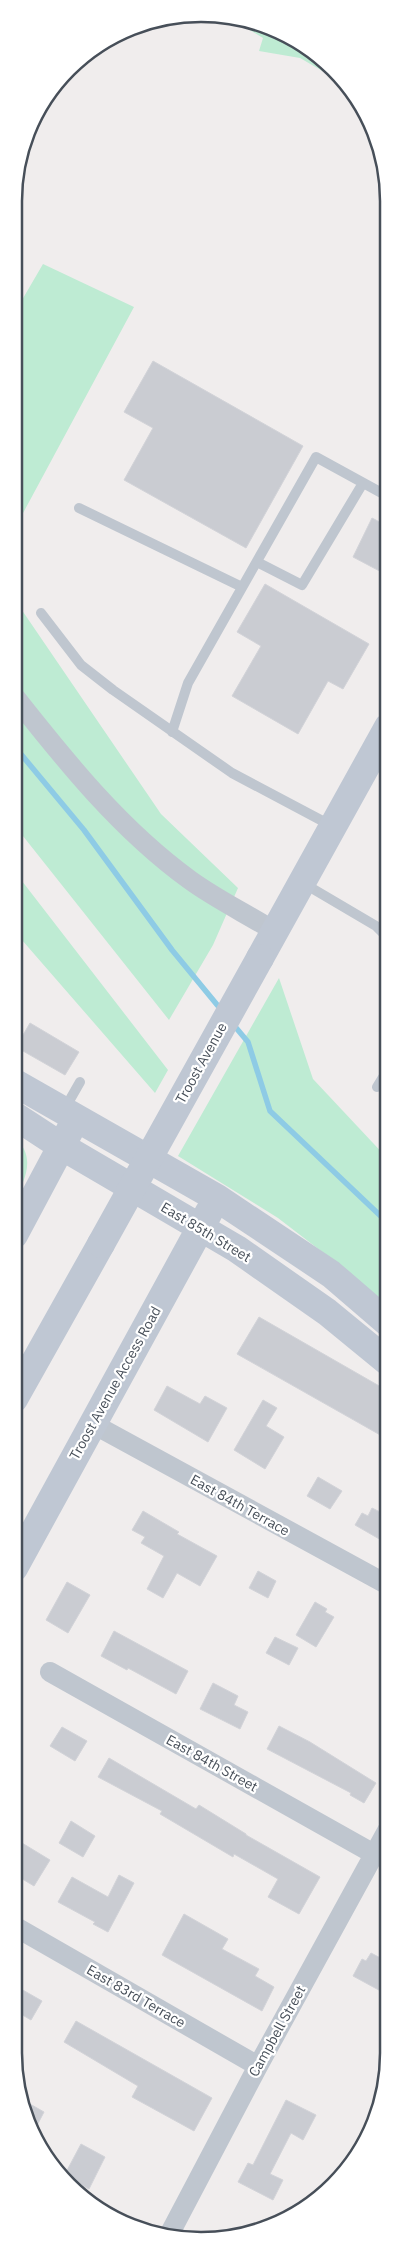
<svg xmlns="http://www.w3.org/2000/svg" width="403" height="2255" viewBox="0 0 403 2255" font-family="'IBM Plex Sans',sans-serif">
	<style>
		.green { fill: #beebd3 }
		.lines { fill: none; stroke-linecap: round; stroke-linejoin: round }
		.stream { stroke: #8ecbe5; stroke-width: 5.5 }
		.building { fill: #caccd2; stroke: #d2d3d8 }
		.lane { stroke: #bfc6cf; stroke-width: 10 }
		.street { stroke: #bfc6cf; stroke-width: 20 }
		.secondary { stroke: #bfc7d3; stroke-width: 28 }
		.secondary-bridge { stroke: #bfc7d3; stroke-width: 28 }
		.labels { text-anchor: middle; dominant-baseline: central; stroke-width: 4.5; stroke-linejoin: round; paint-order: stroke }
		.street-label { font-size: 14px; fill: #474f59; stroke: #fff }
		.rim { fill: none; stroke: #474f59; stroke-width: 2.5 }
	</style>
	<rect width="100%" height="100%" fill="#f0eded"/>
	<path class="green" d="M225 15 285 33 334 69 345 84 300 58 259 51 263 38Z
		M43 264 134 307 15 528V312Z
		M15 600 161 814 238 888 213 945 169 1020 15 826Z
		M15 872 168 1070 155 1093 15 932Z
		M279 978 313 1079 388 1159V1306L347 1271 278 1218 178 1156Z
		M15 1137C36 1157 26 1179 14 1200Z"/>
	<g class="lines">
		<path class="stream" d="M15 747 84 830 172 950 223 1012
			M232 1023 248 1042 270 1111 388 1223"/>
	</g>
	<path class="building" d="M153 361 303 446 246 548 124 480 153 428 124 412Z
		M372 518 389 527V576L353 557Z
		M265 584 369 644 343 689 328 681 298 734 232 696 261 646 237 632Z
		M30 1023 79 1052 65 1075 16 1047Z
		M259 1317 388 1391V1425L382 1436 237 1354Z
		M167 1386 200 1404 205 1396 227 1408 208 1442 154 1410Z
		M263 1400 277 1408 266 1426 284 1437 265 1469 234 1450Z
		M318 1477 342 1491 330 1509 307 1496Z
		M372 1508 388 1516V1544L355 1525 362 1513 368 1516Z
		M143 1511 179 1532 177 1534 217 1556 200 1586 177 1573 163 1598 147 1589 164 1556 141 1543 145 1537 132 1530Z
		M258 1571 276 1581 268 1598 249 1588Z
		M67 1582 90 1595 68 1633 46 1620Z
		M315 1602 327 1609 325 1612 334 1617 316 1647 296 1635Z
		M114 1631 188 1671 176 1694 128 1668 127 1670 101 1656Z
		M275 1637 298 1648 289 1665 266 1653Z
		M213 1683 238 1696 234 1705 248 1712 240 1729 200 1709Z
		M279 1726 310 1742 376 1783 364 1803 350 1795 351 1793 267 1749Z
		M62 1727 87 1741 75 1761 50 1746Z
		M109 1758 196 1809 199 1805 246 1834V1835L320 1877 299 1914 268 1897 278 1879 234 1854 233 1857 160 1814 162 1811 98 1777Z
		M71 1821 95 1836 83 1857 59 1843Z
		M22 1843 50 1860 34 1886 14 1874V1856Z
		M119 1875 134 1883 108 1932 93 1924 95 1922 58 1902 72 1877 108 1897Z
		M184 1914 228 1939 222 1949 259 1969 255 1976 274 1987 262 2011 162 1955Z
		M371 1953 388 1962V1995L353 1976 362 1959 366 1961Z
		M14 1985 42 2001 31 2020 14 2010Z
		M76 2021 212 2098 194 2131 132 2097 138 2086 64 2042Z
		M23 2100 44 2112 33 2133 28 2125Z
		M286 2100 316 2115 303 2140 291 2133 270 2174 283 2180 273 2200 238 2182 248 2163 253 2165Z
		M81 2144 105 2157 89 2189 64 2176Z"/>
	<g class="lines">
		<path class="lane" d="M79 508 242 587
			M257 562 302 585 363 483
			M41 613 81 665 113 690 232 773 332 826
			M172 732 188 683 316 457 389 497
			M303 883 376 926 388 938
			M377 1087 388 1069
			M64 1110 80 1082"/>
		<path class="street" d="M15 697C67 763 121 830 190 880 216 899 247 914 274 931
			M93 1424 388 1585
			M50 1672 374 1854
			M14 1926 258 2066
			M169 2235 258 2066 388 1829"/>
		<path class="secondary" d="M260 958 388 727
			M15 1083 217 1198 331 1274 388 1323
			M15 1116 61 1146 237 1249 327 1312 388 1362
			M14 1235 70 1130
			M14 1399 101 1244
			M14 1568 209 1212"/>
		<path class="secondary-bridge" d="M101 1244 260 958"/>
	</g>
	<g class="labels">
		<g class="street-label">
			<text transform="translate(201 1063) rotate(-61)">Troost Avenue</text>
			<text transform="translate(206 1232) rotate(31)">East 85th Street</text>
			<text transform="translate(115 1383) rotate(-61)">Troost Avenue Access Road</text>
			<text transform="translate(240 1505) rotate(29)">East 84th Terrace</text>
			<text transform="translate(212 1763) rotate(29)">East 84th Street</text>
			<text transform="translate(136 1996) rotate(30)">East 83rd Terrace</text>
			<text transform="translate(277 2031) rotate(-61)">Campbell Street</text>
		</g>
	</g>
	<path d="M0 0H403V2255H0ZM201 22H201A179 179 0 0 1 380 201V2053A179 179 0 0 1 201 2232H201A179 179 0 0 1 22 2053V201A179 179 0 0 1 201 22Z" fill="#fff" fill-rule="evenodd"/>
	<path class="rim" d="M201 22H201A179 179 0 0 1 380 201V2053A179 179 0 0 1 201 2232H201A179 179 0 0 1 22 2053V201A179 179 0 0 1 201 22Z"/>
</svg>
